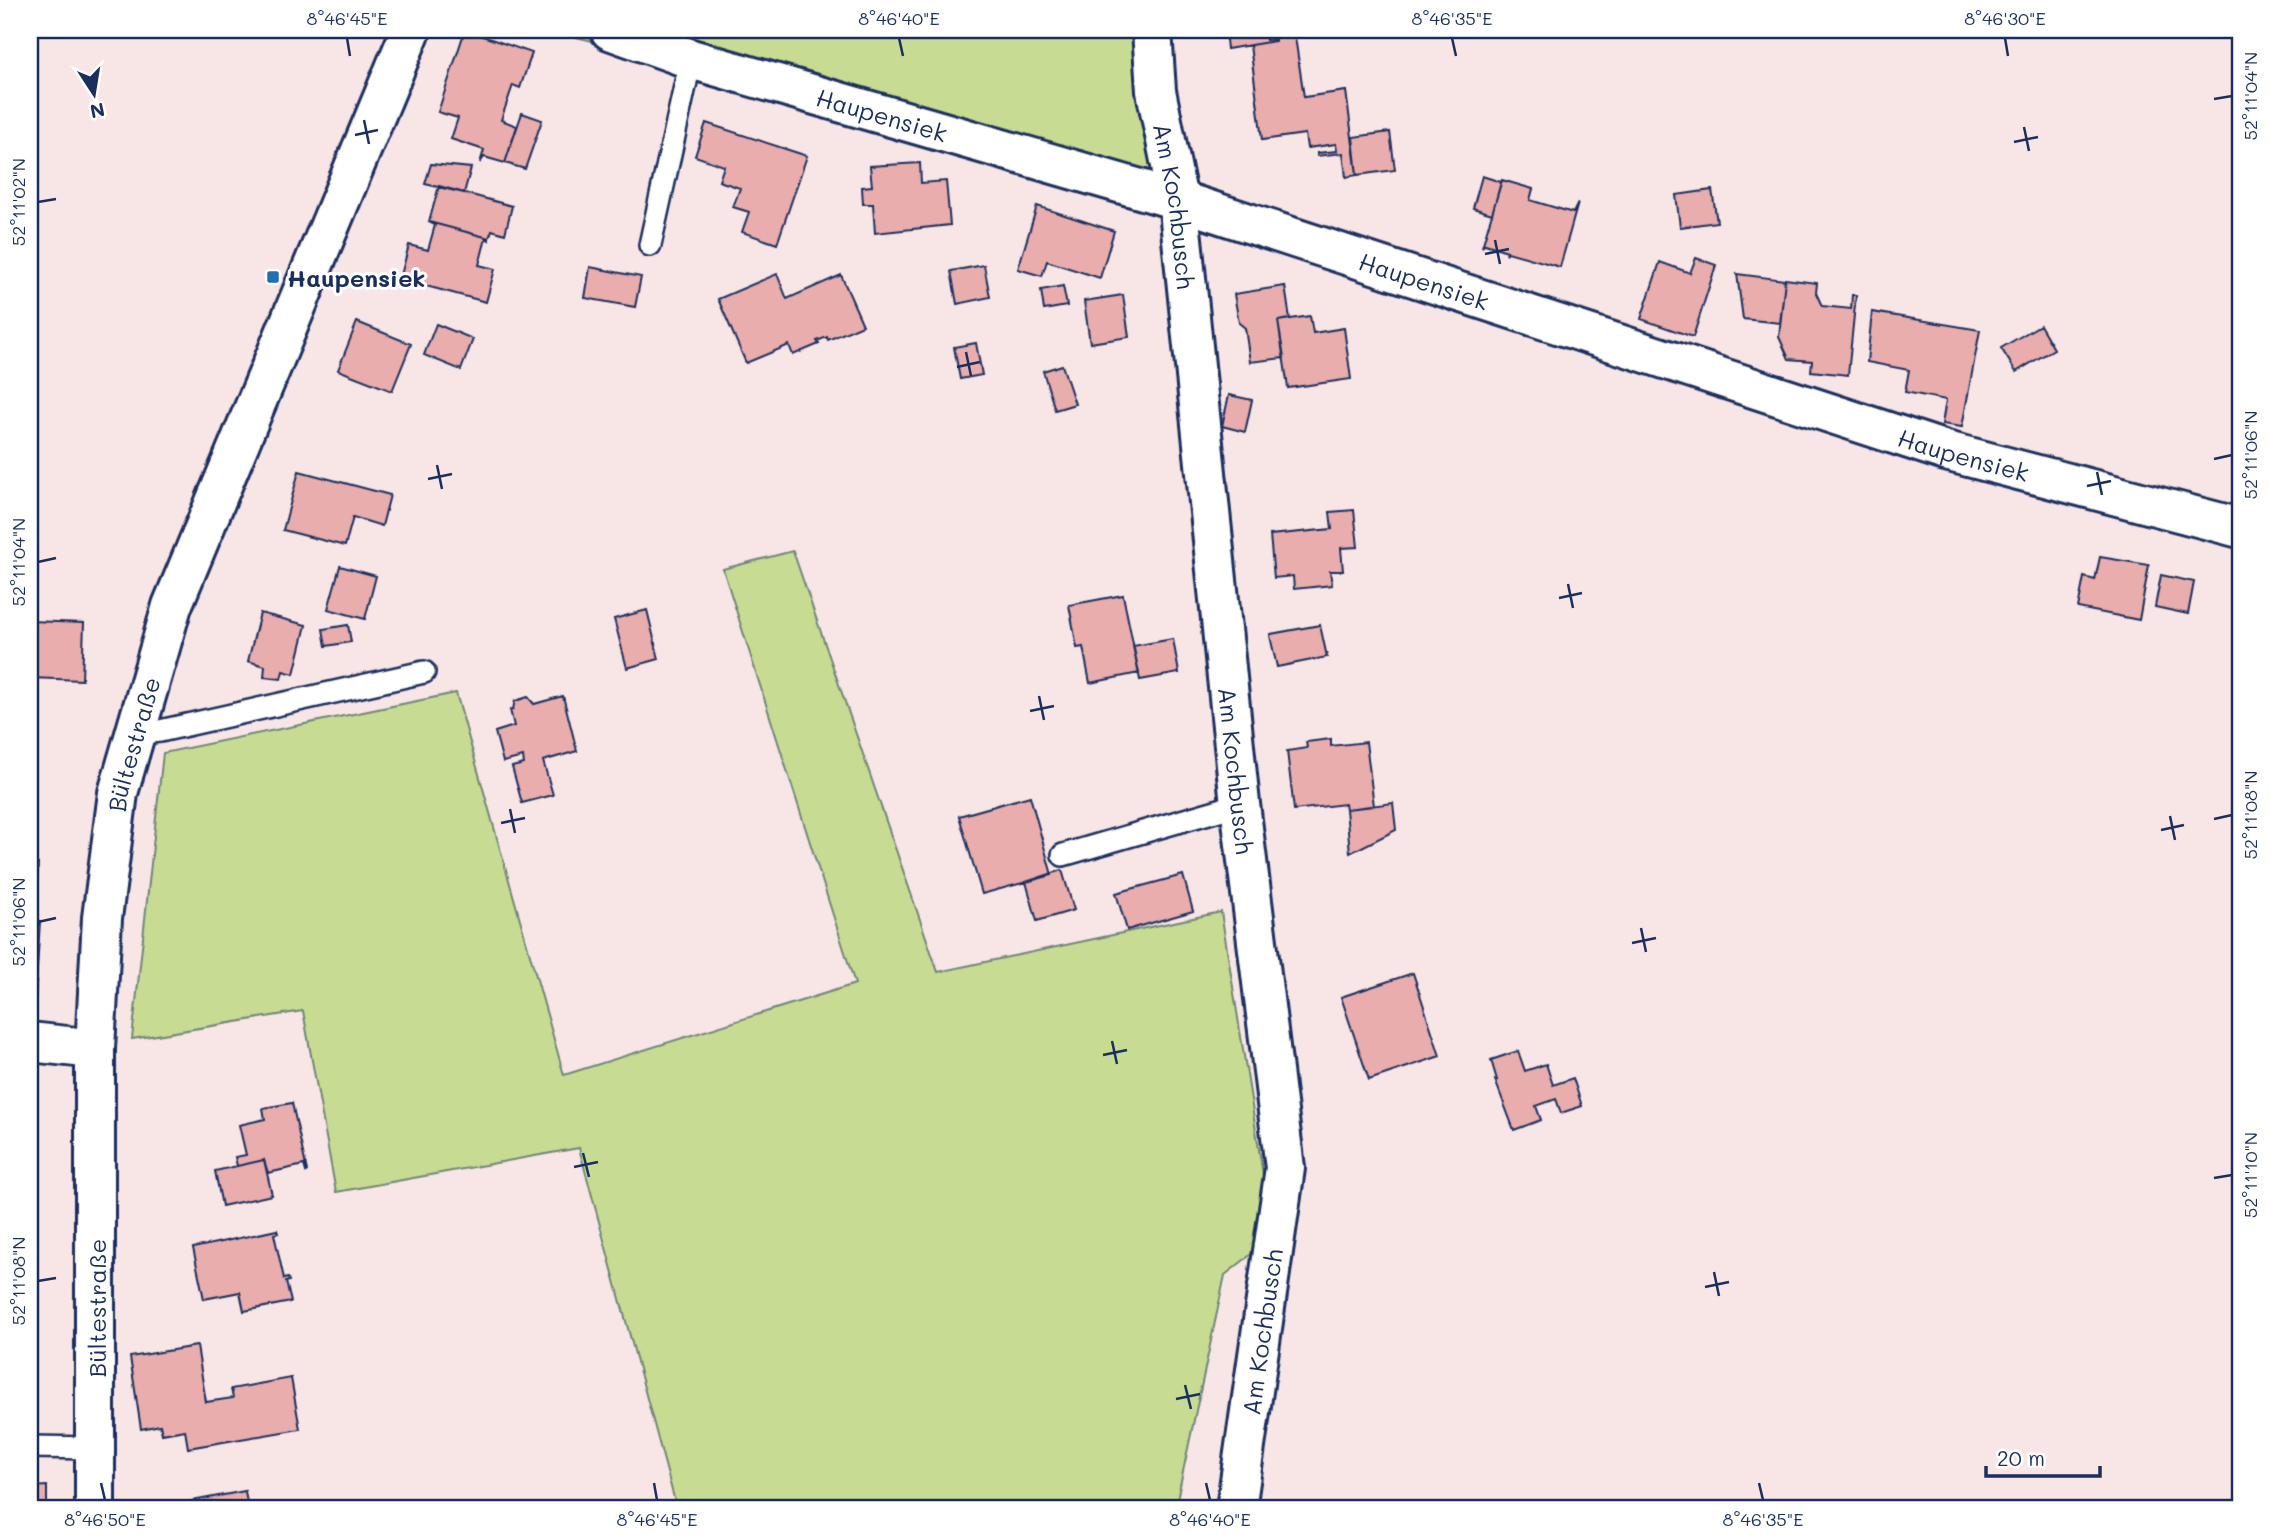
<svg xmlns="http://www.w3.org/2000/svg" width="2270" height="1539" viewBox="0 0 2270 1539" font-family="Mali,sans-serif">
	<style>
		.green { fill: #c7dc92; stroke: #718678; stroke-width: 2 }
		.building { fill: #e8adac; stroke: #1b2f5e; stroke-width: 2 }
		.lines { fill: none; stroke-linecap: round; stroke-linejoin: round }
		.service-casing { stroke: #1b2f5e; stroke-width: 26 }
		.minor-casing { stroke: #1b2f5e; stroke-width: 44 }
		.tertiary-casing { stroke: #1b2f5e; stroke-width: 44 }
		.service { stroke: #fff; stroke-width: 21 }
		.minor { stroke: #fff; stroke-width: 38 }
		.tertiary { stroke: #fff; stroke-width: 38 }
		.ticks { fill: none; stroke: #1b2f5e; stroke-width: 2.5 }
		.poi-dot { fill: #1f6fb2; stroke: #fff; stroke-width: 2.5 }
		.labels { text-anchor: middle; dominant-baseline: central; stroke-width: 6; stroke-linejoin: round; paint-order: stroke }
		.street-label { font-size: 24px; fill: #1b2f5e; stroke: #fff }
		.poi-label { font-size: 24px; font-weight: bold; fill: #1b2f5e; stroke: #fff; text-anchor: start }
		.neatline { fill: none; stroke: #1b2f5e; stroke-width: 2.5 }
		.ticks-label { font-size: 18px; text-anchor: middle; fill: #1b2f5e }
	</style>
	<rect width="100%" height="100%" fill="#f8e6e6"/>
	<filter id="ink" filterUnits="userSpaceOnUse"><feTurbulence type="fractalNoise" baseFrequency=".0143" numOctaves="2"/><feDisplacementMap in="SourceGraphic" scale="14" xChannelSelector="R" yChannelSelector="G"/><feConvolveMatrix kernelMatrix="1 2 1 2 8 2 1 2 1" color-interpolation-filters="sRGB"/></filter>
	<g filter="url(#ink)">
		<path class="green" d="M546 30H1156L1171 177Z
			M793 551 938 972 1221 912 1273 1237 1225 1275 1175 1509H677L579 1148 336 1192 303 1011 132 1039 163 753 456 693 564 1075 855 984 723 569Z"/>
		<path class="building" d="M465 30 532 53 520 88 513 85 501 120 517 126 505 163 484 157 480 163 484 150 451 139 458 118 438 112Z
			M1225 30H1265L1266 40 1275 39V41L1227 49Z
			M1265 30H1294L1304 97 1346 91 1357 175 1346 177 1343 153 1317 156V153L1337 151 1336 144 1307 148 1305 134 1262 140 1250 45 1275 41V39L1266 40Z
			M522 113 542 120 525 169 505 163Z
			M706 123 807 156 777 244 742 232 749 212 733 207 740 188 719 181 724 166 695 156Z
			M1390 132 1395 170 1357 175 1353 137Z
			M920 163 921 183 946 181 950 225 875 233 873 204H863L862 187 872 186 870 166Z
			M431 164 471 168 464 193 425 184Z
			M1482 176 1501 182 1492 214 1473 208Z
			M1502 180 1533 189 1530 200 1573 213 1578 203 1560 267 1508 252 1506 254 1507 251 1485 244 1482 247Z
			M439 186 512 206 505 234 492 230 489 238 429 222Z
			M1712 190 1717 222 1680 227 1676 195Z
			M1037 206 1114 231 1100 278 1047 261 1042 276 1018 269Z
			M429 222 489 238V240L486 238 479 265 495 269 486 302 400 279 409 245 428 250 435 225Z
			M1696 258 1716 265 1693 337 1641 319 1660 262 1690 273Z
			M984 265 990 297 957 304 951 271Z
			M590 267 641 277 635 307 585 298Z
			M777 274 787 299 841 275 863 325 828 340 827 337 817 341 819 344 793 355 789 345 746 363 718 299Z
			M1737 274 1785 280 1780 323 1743 319Z
			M1785 279 1817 283 1816 293 1822 306 1851 309 1852 295H1856L1848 375 1811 371 1812 361 1789 359 1779 337Z
			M1063 286 1067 306 1044 310 1041 290Z
			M1285 286 1290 319 1278 321 1284 358 1250 362 1245 328 1239 323 1234 294Z
			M1123 295 1129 337 1090 343 1084 301Z
			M1872 312 1980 330 1962 427 1942 424 1946 400 1905 392 1909 370 1867 362Z
			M1310 316 1313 333 1344 328 1351 379 1288 388 1278 321Z
			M357 322 411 344 392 391 338 370Z
			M436 324 473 339 461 370 424 355Z
			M2040 325 2054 349 2016 372 2001 348Z
			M976 343 982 375 960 379 954 347Z
			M1062 365 1075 404 1055 410 1043 371Z
			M1229 395 1252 400 1245 432 1222 426Z
			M299 471 390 495 382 526 353 517 345 546 283 530Z
			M1354 510 1358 547 1341 548 1343 571H1330L1332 585 1294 589 1293 576 1274 578 1270 535 1332 529 1330 512Z
			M2100 557 2149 565 2139 620 2078 608 2084 577 2095 580Z
			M340 566 376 576 365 619 328 609Z
			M2161 575 2194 582 2188 614 2155 607Z
			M1123 595 1139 673 1090 683 1083 647 1077 648 1069 605Z
			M647 610 659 659 627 668 614 619Z
			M260 613 306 625 294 674 283 671 281 679 264 677 265 666 248 661Z
			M30 621 84 623 82 680 30 678Z
			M348 625 351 642 326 646 323 629Z
			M1320 625 1327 657 1277 667 1270 636 1271 634Z
			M1173 639 1179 673 1140 680 1133 646Z
			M563 696 577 751 543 761 553 795 522 803 512 767 524 764 523 757 503 762 495 732 514 726 510 710 513 709 515 701 528 697 534 704Z
			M1331 739V746L1366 742 1374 806 1346 809 1345 804 1294 810 1287 751 1307 748 1306 742Z
			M1030 796 1052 875 982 894 959 816Z
			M1393 803 1396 830 1350 853 1346 809Z
			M30 863 38 864 35 921H40L34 1016H30Z
			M1062 870 1074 910 1037 921 1026 882Z
			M1183 875 1193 911 1127 930 1116 893Z
			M1413 973 1440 1056 1369 1080 1341 997Z
			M1518 1051 1525 1071 1546 1064 1553 1085 1573 1078 1582 1106 1561 1113 1556 1099 1536 1106 1541 1120 1514 1130 1495 1080H1497L1491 1060Z
			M30 1086H33L30 1137Z
			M292 1103 307 1171 306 1172 304 1165 268 1173 264 1160 237 1166 235 1157 246 1155 239 1125 265 1119 263 1108Z
			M264 1160 272 1195 222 1206 215 1171Z
			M277 1230 278 1233 274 1234 284 1279 288 1278 289 1281 286 1282 291 1302 244 1311 240 1292 204 1299 193 1248Z
			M197 1346 206 1402 233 1398 231 1389 291 1378 300 1429 188 1448 185 1430 162 1434 160 1425 141 1429 130 1357Z
			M30 1350H32V1410H30Z
			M47 1486V1509H30V1487Z
			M245 1491 248 1509H193L192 1501Z"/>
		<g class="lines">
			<defs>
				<path id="service" d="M650 245 691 59
					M133 734 160 731 424 672
					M1063 855 1240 804
					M30 1447 96 1448"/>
				<g id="minor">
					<path id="s1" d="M610 30 691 59 1178 200 1946 451 2240 528"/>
					<path id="s2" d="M1152 30 1156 91 1178 200 1240 804 1285 1168 1236 1509"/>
					<path d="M30 1042 95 1049"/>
				</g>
				<g id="tertiary">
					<path id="s3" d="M95 1509V1049L102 918 118 793 172 606 411 30"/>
				</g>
			</defs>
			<use href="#service" class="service-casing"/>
			<use href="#minor" class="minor-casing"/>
			<use href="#tertiary" class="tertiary-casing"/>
			<use href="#service" class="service"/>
			<use href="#minor" class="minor"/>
			<use href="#tertiary" class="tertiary"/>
		</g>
	</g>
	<path class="ticks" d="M347 38 350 56M899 38 903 56M1452 38 1456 56M2005 38 2008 56M2214 99 2232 96M364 120 369 144M2024 127 2029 151M355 135 378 130M2014 142 2038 137M38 202 56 199M1495 240 1500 264M1485 254 1509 249M966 352 971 376M957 367 980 362M2214 459 2232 455M437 465 442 489M2097 472 2102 495M428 479 452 474M2087 486 2111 481M38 562 56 558M1568 584 1573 608M1559 598 1582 593M1039 696 1044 720M1030 711 1054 706M510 809 515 833M2170 816 2175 840M2214 819 2232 815M501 823 525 818M2161 830 2184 825M38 922 56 918M1641 928 1646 952M1632 943 1656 938M1112 1041 1117 1064M1103 1055 1127 1050M583 1153 589 1177M574 1167 598 1162M2214 1178 2232 1175M1714 1272 1719 1296M38 1281 56 1278M1705 1287 1729 1282M1185 1385 1191 1409M1176 1399 1200 1394M101 1483 105 1500M654 1483 657 1500M1206 1483 1210 1500M1759 1483 1763 1500"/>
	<rect class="poi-dot" x="266" y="270" width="14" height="14" rx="3.5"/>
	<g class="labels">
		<g class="street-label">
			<text stroke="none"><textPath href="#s1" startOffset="285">Haupensiek</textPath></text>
			<text stroke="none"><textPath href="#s2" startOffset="178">Am Kochbusch</textPath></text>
			<text stroke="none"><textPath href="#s1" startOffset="852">Haupensiek</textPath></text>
			<text stroke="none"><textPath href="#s1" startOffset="1419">Haupensiek</textPath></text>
			<text stroke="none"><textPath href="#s3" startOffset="768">Bültestraße</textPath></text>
			<text stroke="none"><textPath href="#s2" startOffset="746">Am Kochbusch</textPath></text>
			<text transform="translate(96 1308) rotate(-90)">Bültestraße</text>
			<text transform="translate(1262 1332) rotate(-82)">Am Kochbusch</text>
		</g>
		<g class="poi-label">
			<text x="287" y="277">Haupensiek</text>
		</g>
	</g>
	<rect width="2270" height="1539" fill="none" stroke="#fff" stroke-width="77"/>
	<g transform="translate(94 94) rotate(168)" stroke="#ffffff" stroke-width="5" paint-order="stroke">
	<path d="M0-5L12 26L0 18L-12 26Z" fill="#1b2f5e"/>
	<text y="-10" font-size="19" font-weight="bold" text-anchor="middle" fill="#1b2f5e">N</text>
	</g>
	<path d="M1986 1466v10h114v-10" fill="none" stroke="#1b2f5e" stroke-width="3.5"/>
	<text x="1997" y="1466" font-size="21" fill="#1b2f5e" stroke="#ffffff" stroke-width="5" paint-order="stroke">20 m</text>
	<rect x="38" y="38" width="2194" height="1462" class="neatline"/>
	<g class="ticks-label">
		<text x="347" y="25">8°46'45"E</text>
		<text x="899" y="25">8°46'40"E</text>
		<text x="1452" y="25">8°46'35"E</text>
		<text x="2005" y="25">8°46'30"E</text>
		<text transform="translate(2251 96) rotate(-90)" y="6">52°11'04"N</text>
		<text transform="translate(19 202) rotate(-90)" y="6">52°11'02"N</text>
		<text transform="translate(2251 455) rotate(-90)" y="6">52°11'06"N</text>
		<text transform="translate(19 562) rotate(-90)" y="6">52°11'04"N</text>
		<text transform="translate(2251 815) rotate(-90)" y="6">52°11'08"N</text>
		<text transform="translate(19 922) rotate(-90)" y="6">52°11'06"N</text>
		<text transform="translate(2251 1175) rotate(-90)" y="6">52°11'10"N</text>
		<text transform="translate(19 1281) rotate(-90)" y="6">52°11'08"N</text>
		<text x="105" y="1526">8°46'50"E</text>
		<text x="657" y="1526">8°46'45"E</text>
		<text x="1210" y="1526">8°46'40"E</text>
		<text x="1763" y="1526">8°46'35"E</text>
	</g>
</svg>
